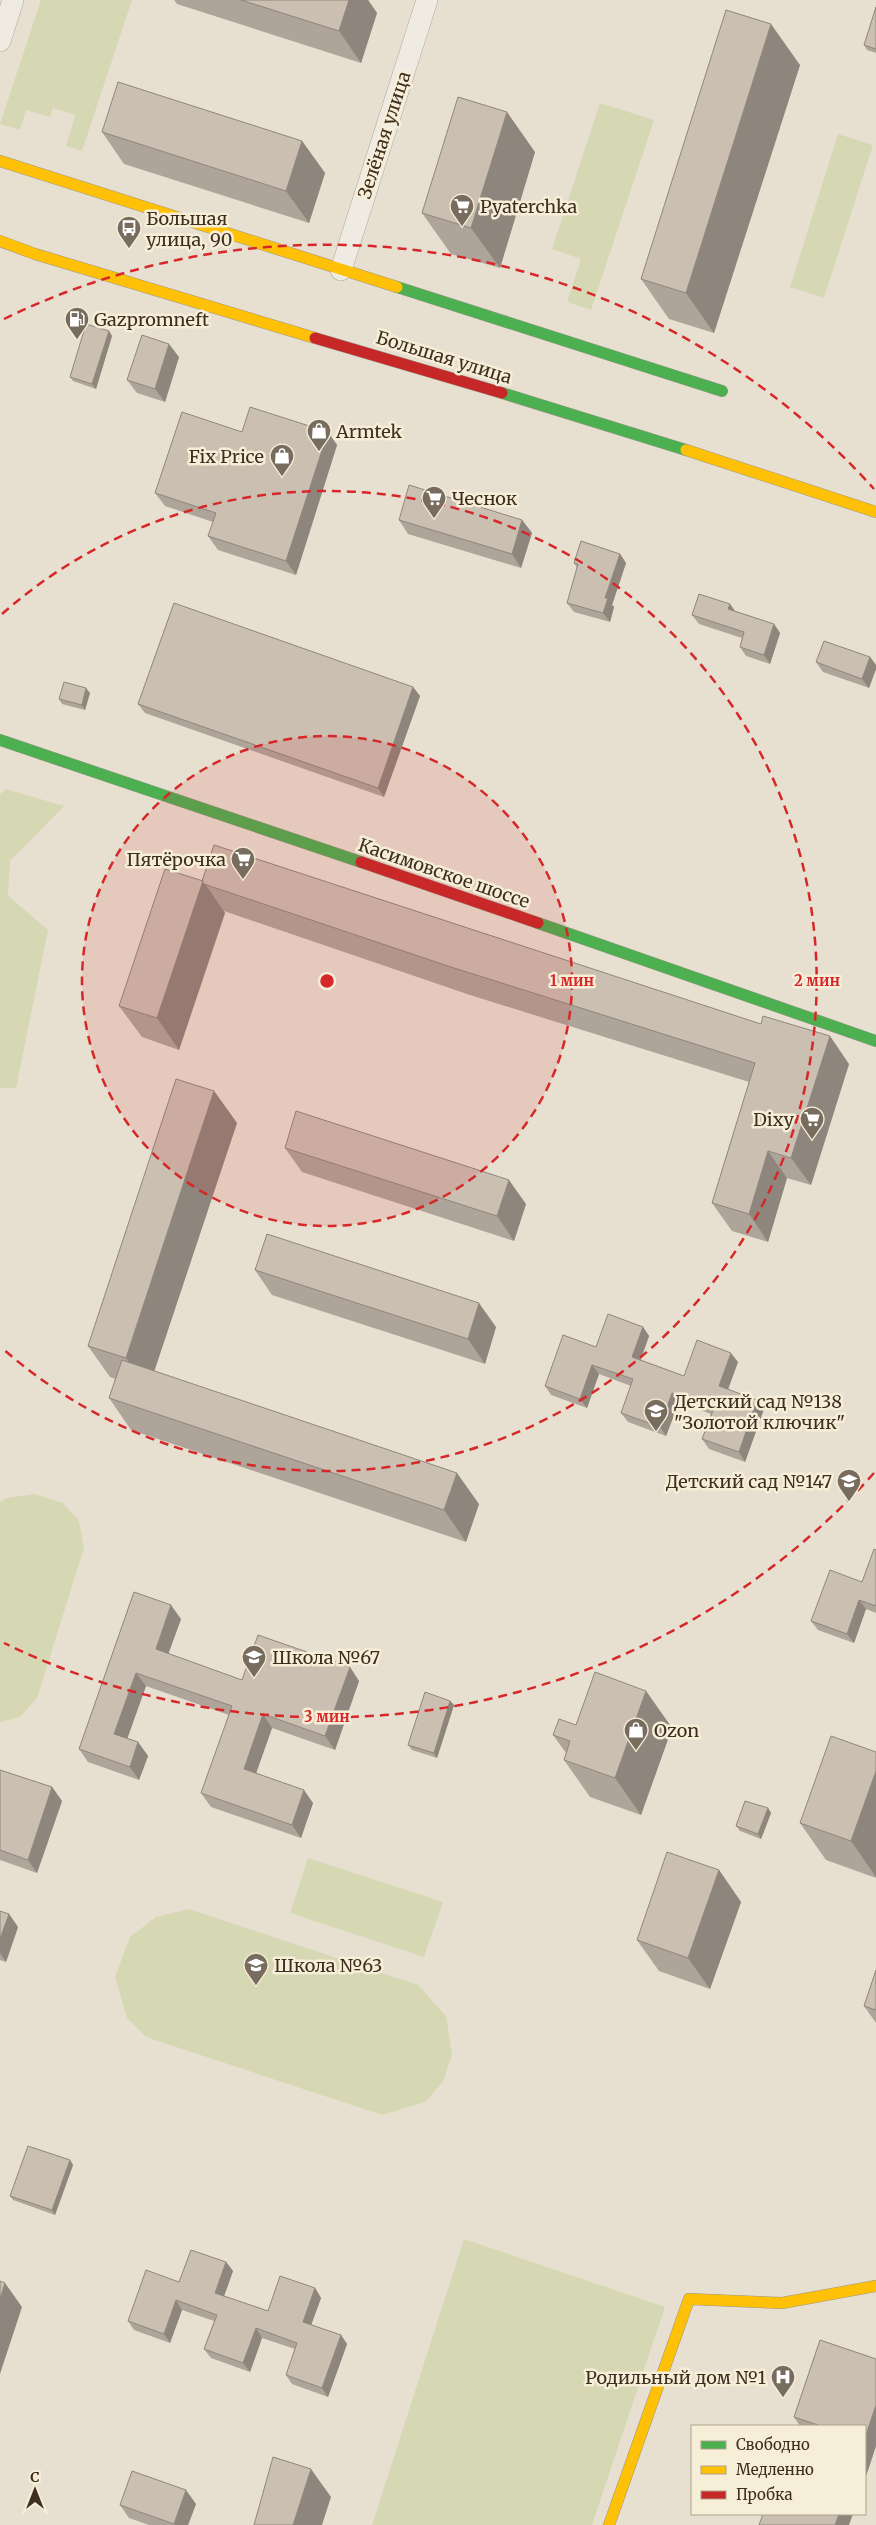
<svg xmlns="http://www.w3.org/2000/svg" width="876" height="2525" viewBox="0 0 876 2525" font-family="Merriweather,serif">
	<style>
		.green { fill: #d6d7b3 }
		.lines { fill: none; stroke-linecap: round; stroke-linejoin: round }
		.street-casing { stroke: #ada599; stroke-width: 22 }
		.fast-casing { stroke: #9c958a; stroke-width: 12 }
		.slow-casing { stroke: #9c958a; stroke-width: 12 }
		.jam-casing { stroke: #9c958a; stroke-width: 12 }
		.street { stroke: #efebe3; stroke-width: 21 }
		.fast { stroke: #4caf50; stroke-width: 11 }
		.slow { stroke: #ffc107; stroke-width: 11 }
		.jam { stroke: #c62828; stroke-width: 11 }
		.wall { fill: #afa499 }
		.shaded-wall { fill: #8e867d }
		.building { fill: #cbbfb2; stroke: #8e867d }
		.ring { fill: none; stroke: #d62828; stroke-width: 2.5; stroke-dasharray: 9 6 }
		.labels { text-anchor: middle; dominant-baseline: central; stroke-width: 5; stroke-linejoin: round; paint-order: stroke }
		.street-label { font-size: 18px; fill: #3d2e20; stroke: #f7eed8 }
		.poi-label { font-size: 18px; fill: #3d2e20; stroke: #f7eed8; text-anchor: start }
		.centre { fill: #d62828; stroke: #f7eed8; stroke-width: 2.5 }
		.ring-label { font-size: 15px; text-anchor: middle; font-weight: bold; fill: #d62828; stroke: #f7eed8; stroke-width: 5; stroke-linejoin: round; paint-order: stroke }
	</style>
	<rect width="100%" height="100%" fill="#e7e0d1"/>
	<path class="green" d="M41 0H132L82 151 66 146 75 115 53 108 50 117 26 110 20 130 0 124Z
		M600 103 654 120 591 310 567 302 581 259 552 249Z
		M838 134 873 145 824 298 790 287Z
		M6 789 64 806 10 861 8 896 48 930 16 1088H0V794Z
		M35 1494 63 1503 79 1521 84 1548 37 1698 20 1717 0 1722V1502L6 1498Z
		M308 1858 443 1902 424 1957 290 1913Z
		M189 1909 418 1985 446 2016 452 2054 443 2082 425 2102 382 2115 146 2037 127 2018 115 1977 130 1937 156 1917Z
		M464 2239 665 2307 592 2525H372Z"/>
	<g class="lines">
		<defs>
			<path id="street" d="M0 41 13 0
				M341 270 427 0"/>
			<path id="fast" d="M397 287 722 391
				M502 393 686 450
				M0 740 361 862
				M538 923 876 1041"/>
			<path id="slow" d="M0 161 397 287
				M0 241 35 254 315 338
				M686 450 876 512
				M609 2525 689 2299 782 2303 876 2286"/>
			<path id="jam" d="M315 338 502 393
				M361 862 538 923"/>
		</defs>
		<use href="#street" class="street-casing"/>
		<use href="#fast" class="fast-casing"/>
		<use href="#slow" class="slow-casing"/>
		<use href="#jam" class="jam-casing"/>
		<use href="#street" class="street"/>
		<use href="#fast" class="fast"/>
		<use href="#slow" class="slow"/>
		<use href="#jam" class="jam"/>
	</g>
	<path class="wall" d="M174 0H368L377 13 361 63 177 4Z
		M876 7V53L867 50 864 45Z
		M800 65 714 333 669 319 641 279Z
		M102 132 302 141 325 173 309 223 124 164Z
		M535 152 500 268 451 254 422 213Z
		M109 331 112 336 96 389 73 381 70 377Z
		M179 357 165 402 137 393 127 380Z
		M242 432H328L337 445 296 575 218 550 208 536 213 522 165 506 155 493Z
		M399 520H522L532 533 521 568 408 534Z
		M620 554 626 563 612 605 614 607 610 622 574 612 567 603 577 568 574 563Z
		M730 604 735 611 774 624 780 633 770 664 746 656 740 647 742 638 699 624 692 615Z
		M870 657 876 665V669L869 688 823 672 816 662Z
		M413 687 420 696 384 797 145 713 138 704Z
		M90 693 85 710 62 704 59 699Z
		M202 881 849 1064 811 1185 787 1178 768 1242 732 1231 712 1203 749 1082 470 995 224 911 225 913 179 1050 142 1037 119 1006Z
		M214 1091 237 1123 154 1371 479 1504 466 1542 131 1430 109 1398 115 1379 110 1377 88 1346Z
		M285 1148 526 1204 514 1241 302 1172Z
		M255 1270 496 1327 485 1364 272 1295Z
		M643 1327 649 1336 641 1360 684 1376 738 1362 728 1389 764 1409 745 1462 709 1449 702 1439 711 1414 679 1402 666 1436 628 1422 621 1413 631 1386 599 1374 587 1408 551 1395 545 1386 596 1347Z
		M876 1550V1613L866 1609 854 1643 818 1630 811 1621 862 1582Z
		M134 1592 181 1619 168 1654 242 1680 359 1681 335 1750 272 1728 256 1773 313 1803 301 1838 211 1807 201 1793 229 1715 146 1686 127 1738 138 1742 148 1756 139 1780 88 1762 79 1749Z
		M646 1691 672 1728 641 1815 590 1797 564 1760 566 1753 553 1735 576 1725Z
		M450 1701 454 1705 437 1758 412 1750 408 1745Z
		M876 1752V1878L826 1860 800 1823Z
		M0 1770 52 1787 62 1801 37 1873 0 1860Z
		M768 1808 771 1813 761 1839 740 1831 736 1826Z
		M719 1870 741 1902 710 1989 659 1971 637 1940Z
		M0 1911 9 1914 18 1927 6 1962 0 1960Z
		M876 1970V2023L864 2006Z
		M70 2160 73 2165 55 2215 13 2200 10 2196Z
		M226 2262 233 2271 224 2296 268 2311 315 2288 321 2298 311 2325 341 2335 347 2344 328 2397 292 2384 286 2375 295 2349 262 2338 250 2372 211 2358 204 2349 214 2321 182 2310 170 2343 134 2330 128 2321 179 2282Z
		M820 2340 876 2359V2446L865 2479V2426H800L794 2417Z
		M196 2504 188 2525H149L129 2518 120 2505Z"/>
	<path class="shaded-wall" d="M349 0H368L377 13 361 63 339 31Z
		M771 24 800 65 714 333 686 293Z
		M507 112 535 152 500 268 471 228Z
		M302 141 325 173 309 223 286 191Z
		M109 331 112 336 96 389 92 384Z
		M169 344 179 357 165 402 155 389Z
		M328 432 337 445 296 575 286 561Z
		M522 520 532 533 521 568 512 554Z
		M620 554 626 563 612 605 614 607 610 622 603 613 605 598Z
		M730 604 736 613 728 609Z
		M774 624 780 633 770 664 764 655Z
		M870 657 876 665V669L869 688 862 679Z
		M413 687 420 696 384 797 378 788Z
		M86 688 90 693 85 710 82 705Z
		M203 881 225 913 179 1050 157 1018Z
		M830 1036 849 1064 811 1185 791 1158Z
		M214 1091 237 1123 148 1390 126 1358Z
		M768 1151 787 1178 768 1242 749 1214Z
		M509 1180 526 1204 514 1241 497 1216Z
		M479 1303 496 1327 485 1364 468 1339Z
		M643 1327 649 1336 638 1366 632 1357Z
		M731 1353 738 1362 726 1395 719 1386Z
		M592 1365 599 1374 587 1408 580 1399Z
		M672 1393 679 1402 666 1436 660 1427Z
		M757 1400 764 1409 745 1462 739 1452Z
		M457 1473 479 1504 466 1542 444 1510Z
		M859 1600 866 1609 854 1643 847 1634Z
		M171 1605 181 1619 165 1663 156 1649Z
		M350 1667 359 1681 335 1750 325 1736Z
		M136 1673 146 1686 124 1748 114 1734Z
		M646 1691 672 1728 641 1815 615 1778Z
		M450 1701 454 1705 437 1758 434 1753Z
		M263 1714 272 1728 253 1782 244 1769Z
		M138 1742 148 1756 139 1780 130 1767Z
		M876 1771V1877L851 1841Z
		M52 1787 62 1801 37 1873 28 1860Z
		M304 1790 313 1803 301 1838 292 1825Z
		M768 1808 771 1813 761 1839 758 1834Z
		M719 1870 741 1902 710 1989 688 1958Z
		M9 1914 18 1927 6 1962 0 1953V1939Z
		M70 2160 73 2165 55 2215 52 2210Z
		M226 2262 233 2271 222 2302 215 2293Z
		M5 2283 22 2307 0 2374V2299Z
		M315 2288 321 2298 309 2331 303 2322Z
		M176 2300 182 2310 170 2343 164 2334Z
		M256 2328 262 2338 250 2372 243 2363Z
		M341 2335 347 2344 328 2397 322 2388Z
		M876 2405V2446L865 2479V2438Z
		M311 2469 331 2497 322 2525H293Z
		M186 2490 196 2504 188 2525H175L174 2524Z
		M839 2514H853L849 2525H835Z"/>
	<path class="building" d="M241 0H349L339 31Z
		M876 7V49L864 45Z
		M726 10 771 24 686 293 641 279Z
		M118 82 302 141 286 191 102 132Z
		M458 97 507 112 471 228 422 213Z
		M86 324 109 331 92 384 70 377Z
		M142 335 169 344 155 389 127 380Z
		M250 407 328 432 286 561 208 536 216 513 155 493 182 412 242 432Z
		M409 485 522 520 512 554 399 520Z
		M581 541 620 554 605 598H608L603 613 567 603 578 564 574 563Z
		M699 594 730 604 728 609 774 624 764 655 740 647 744 632 692 615Z
		M174 603 413 687 378 788 138 704Z
		M824 641 870 657 862 679 816 662Z
		M64 682 86 688 82 705 59 699Z
		M214 845 761 1024 763 1016 830 1036 791 1158 768 1151 749 1214 712 1203 755 1063 451 967 204 884 202 881Z
		M165 869 203 881 157 1018 119 1006Z
		M176 1079 214 1091 126 1358 88 1346Z
		M296 1111 509 1180 497 1216 285 1148Z
		M267 1234 479 1303 468 1339 255 1270Z
		M608 1314 643 1327 632 1357 684 1376 697 1340 731 1353 719 1386 757 1400 739 1452 702 1439 714 1408 672 1393 660 1427 621 1413 633 1379 592 1365 580 1399 545 1386 563 1335 596 1347Z
		M122 1360 457 1473 444 1510 109 1398Z
		M874 1549 876 1550V1606L859 1600 847 1634 811 1621 830 1570 862 1582Z
		M134 1592 171 1605 156 1649 242 1680 258 1635 350 1667 325 1736 263 1714 244 1769 304 1790 292 1825 201 1793 232 1706 136 1673 114 1734 138 1742 130 1767 79 1749Z
		M595 1672 646 1691 615 1778 564 1760 570 1741 553 1735 559 1719 576 1725Z
		M425 1692 450 1701 434 1753 408 1745Z
		M831 1736 876 1752V1771L851 1841 800 1823Z
		M0 1770 52 1787 28 1860 0 1850Z
		M745 1801 768 1808 758 1834 736 1826Z
		M667 1852 719 1870 688 1958 637 1940Z
		M0 1911 9 1914 0 1939Z
		M876 1970V2010L864 2006Z
		M28 2146 70 2160 52 2210 10 2196Z
		M191 2250 226 2262 215 2293 268 2311 280 2276 315 2288 303 2322 341 2335 322 2388 286 2375 297 2343 256 2328 243 2363 204 2349 217 2315 176 2300 164 2334 128 2321 146 2270 179 2282Z
		M0 2281 5 2283 0 2299Z
		M820 2340 876 2359V2405L865 2438V2426H817L818 2425 794 2417Z
		M273 2457 311 2469 293 2525H254Z
		M132 2471 186 2490 174 2524 120 2505Z
		M763 2514H839L835 2525H759Z"/>
	<circle cx="327" cy="981" r="245" fill="#d62828" fill-opacity=".12"/>
	<g class="ring">
		<circle cx="327" cy="981" r="245"/>
		<path d="M2 614A490 490 0 1 1 2 1348"/>
		<path d="M874 1473A736 736 0 0 1 4 1643M4 319A736 736 0 0 1 874 489"/>
	</g>
	<defs>
		<symbol id="supermarket-pin" viewBox="-11 -11 22 30"><path d="M0 17L-7.5 6A9.5 9.5 0 1 1 7.5 6Z" fill="#786c5e" stroke="#f7eed8"/><path d="M-6-5.5h2.5l.6 2H6L4.5 2H-2.5L-4.4-4H-6ZM-1.5 3.2a1.3 1.3 0 1 0 .1 0ZM3 3.2a1.3 1.3 0 1 0 .1 0Z" fill="#fff"/></symbol>
		<symbol id="bus-pin" viewBox="-11 -11 22 30"><path d="M0 17L-7.5 6A9.5 9.5 0 1 1 7.5 6Z" fill="#786c5e" stroke="#f7eed8"/><path d="M-5-6H5V4H4V6H2V4H-2V6H-4V4H-5ZM-3.5-4V0h7V-4ZM-3.5 1.2v1.5H-2V1.2ZM2 1.2v1.5H3.5V1.2Z" fill="#fff"/></symbol>
		<symbol id="fuel-pin" viewBox="-11 -11 22 30"><path d="M0 17L-7.5 6A9.5 9.5 0 1 1 7.5 6Z" fill="#786c5e" stroke="#f7eed8"/><path d="M-5.5-6h7V0h2V4h1.3V-2.5L3-4.5l.8-.8L6-3V5H2.5V1h-1V6h-7ZM-4.2-4.7v3.2H.2V-4.7Z" fill="#fff"/></symbol>
		<symbol id="shop-pin" viewBox="-11 -11 22 30"><path d="M0 17L-7.5 6A9.5 9.5 0 1 1 7.5 6Z" fill="#786c5e" stroke="#f7eed8"/><path d="M-5-2.5h2.3a2.7 3.5 0 0 1 5.4 0H5L5.5 6h-11ZM-1.5-2.5h3a1.5 2.3 0 0 0-3 0Z" fill="#fff"/></symbol>
		<symbol id="school-pin" viewBox="-11 -11 22 30"><path d="M0 17L-7.5 6A9.5 9.5 0 1 1 7.5 6Z" fill="#786c5e" stroke="#f7eed8"/><path d="M0-5L7-2L0 1L-7-2ZM-4 1L0 2.5L4 1V4Q0 6-4 4Z" fill="#fff"/></symbol>
		<symbol id="hospital-pin" viewBox="-11 -11 22 30"><path d="M0 17L-7.5 6A9.5 9.5 0 1 1 7.5 6Z" fill="#786c5e" stroke="#f7eed8"/><path d="M-5-5h3v3.5h4V-5h3V5h-3V1.5h-4V5h-3Z" fill="#fff"/></symbol>
	</defs>
	<g fill-rule="evenodd">
		<use href="#supermarket-pin" x="448" y="192" width="28" height="38"/>
		<use href="#bus-pin" x="115" y="214" width="28" height="38"/>
		<use href="#fuel-pin" x="63" y="305" width="28" height="38"/>
		<use href="#shop-pin" x="305" y="417" width="28" height="38"/>
		<use href="#shop-pin" x="268" y="442" width="28" height="38"/>
		<use href="#supermarket-pin" x="420" y="484" width="28" height="38"/>
		<use href="#supermarket-pin" x="229" y="845" width="28" height="38"/>
		<use href="#supermarket-pin" x="798" y="1105" width="28" height="38"/>
		<use href="#school-pin" x="642" y="1397" width="28" height="38"/>
		<use href="#school-pin" x="835" y="1467" width="28" height="38"/>
		<use href="#school-pin" x="240" y="1643" width="28" height="38"/>
		<use href="#shop-pin" x="622" y="1716" width="28" height="38"/>
		<use href="#school-pin" x="242" y="1951" width="28" height="38"/>
		<use href="#hospital-pin" x="769" y="2363" width="28" height="38"/>
	</g>
	<g class="labels">
		<g class="street-label">
			<text transform="translate(384 135) rotate(-72)">Зелёная улица</text>
			<text transform="translate(444 357) rotate(17)">Большая улица</text>
			<text transform="translate(444 873) rotate(19)">Касимовское шоссе</text>
		</g>
		<g class="poi-label">
			<text x="480" y="206">Pyaterchka</text>
			<text x="146" y="218">Большая<tspan x="146" dy="21">улица, 90</tspan></text>
			<text x="94" y="319">Gazpromneft</text>
			<text x="336" y="431">Armtek</text>
			<text x="264" y="456" text-anchor="end">Fix Price</text>
			<text x="452" y="498">Чеснок</text>
			<text x="226" y="859" text-anchor="end">Пятёрочка</text>
			<text x="794" y="1119" text-anchor="end">Dixy</text>
			<text x="674" y="1401">Детский сад №138<tspan x="674" dy="21">"Золотой ключик"</tspan></text>
			<text x="832" y="1481" text-anchor="end">Детский сад №147</text>
			<text x="272" y="1657">Школа №67</text>
			<text x="654" y="1730">Ozon</text>
			<text x="274" y="1965">Школа №63</text>
			<text x="766" y="2377" text-anchor="end">Родильный дом №1</text>
		</g>
	</g>
	<circle cx="327" cy="981" r="8" class="centre"/>
	<g class="ring-label">
		<text x="572" y="986">1 мин</text>
		<text x="817" y="986">2 мин</text>
		<text x="327" y="1722">3 мин</text>
	</g>
	<rect x="691" y="2425" width="175" height="90" fill="#f7eed8" stroke="#ada18e"/>
	<rect x="701" y="2441" width="25" height="8" fill="#4caf50" stroke="#ada18e"/>
	<text x="736" y="2450" font-size="15" fill="#3d2e20">Свободно</text>
	<rect x="701" y="2466" width="25" height="8" fill="#ffc107" stroke="#ada18e"/>
	<text x="736" y="2475" font-size="15" fill="#3d2e20">Медленно</text>
	<rect x="701" y="2491" width="25" height="8" fill="#c62828" stroke="#ada18e"/>
	<text x="736" y="2500" font-size="15" fill="#3d2e20">Пробка</text>
	<g transform="translate(35 2490)" stroke="#f7eed8" stroke-width="4" paint-order="stroke">
	<path d="M0-4L9 19L0 12L-9 19Z" fill="#3d2e20"/>
	<text y="-8" font-size="14" font-weight="bold" text-anchor="middle" fill="#3d2e20">С</text>
	</g>
</svg>
